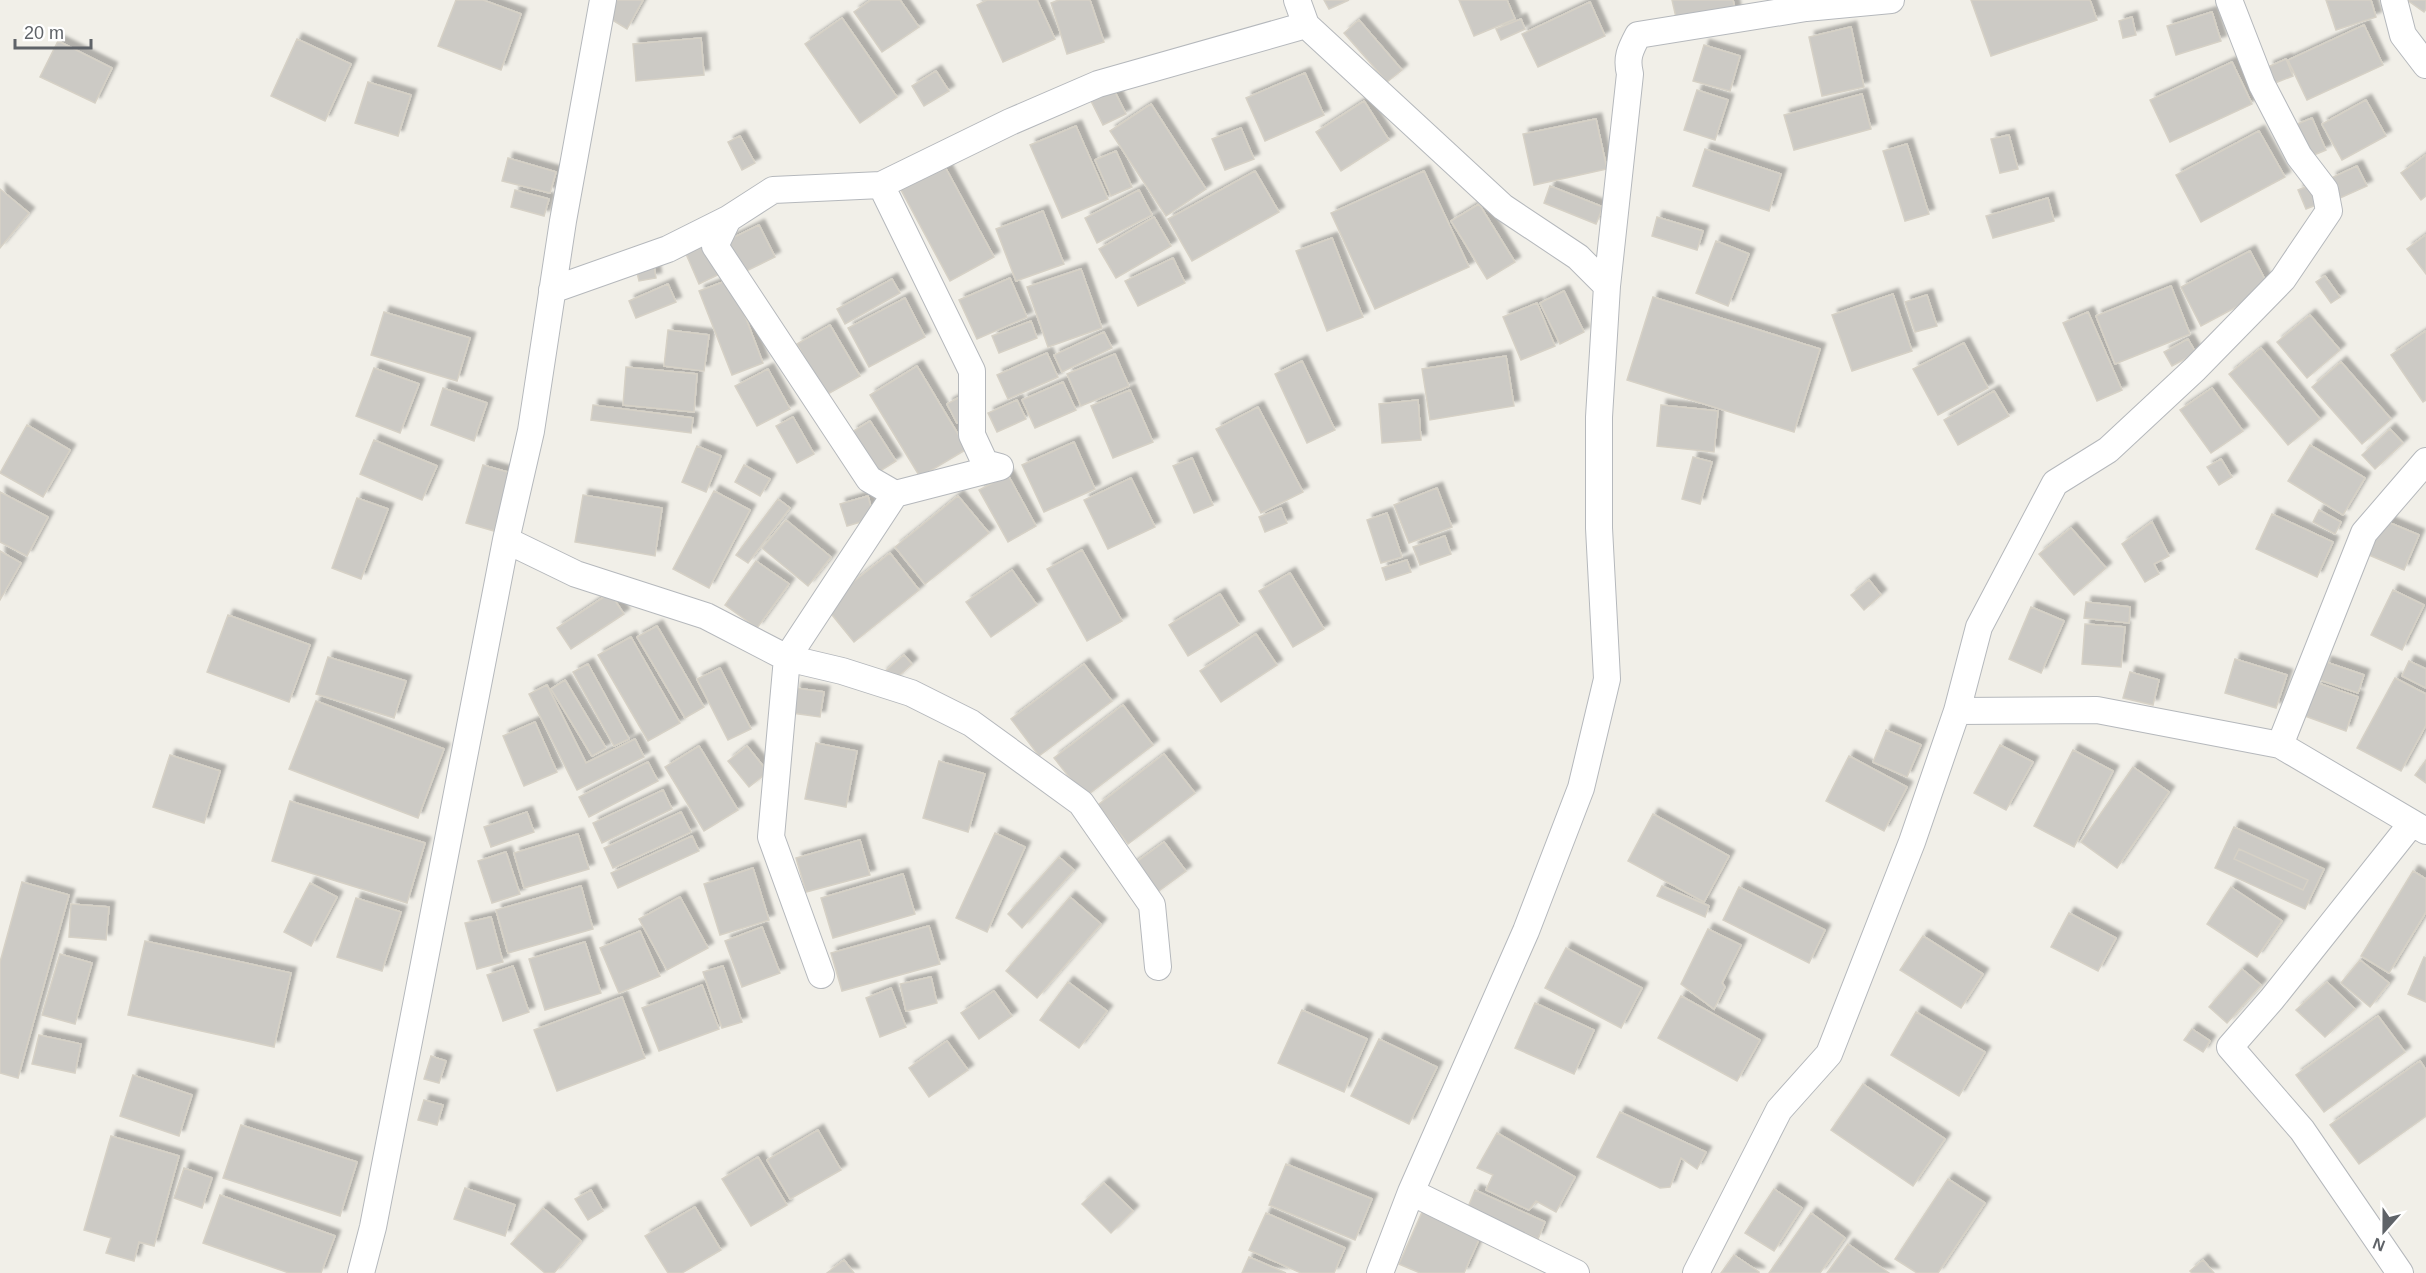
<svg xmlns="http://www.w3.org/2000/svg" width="2426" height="1273" viewBox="0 0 2426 1273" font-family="Helvetica,sans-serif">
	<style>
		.building { fill: #cccac5; stroke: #d6d1c6; stroke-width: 1.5; fill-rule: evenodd; filter: url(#shadow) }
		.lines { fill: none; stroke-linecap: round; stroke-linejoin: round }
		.minor-casing { stroke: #b5b8bc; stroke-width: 28 }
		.minor { stroke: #fff; stroke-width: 26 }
	</style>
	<defs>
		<filter id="shadow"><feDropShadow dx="5.5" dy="-5.5" stdDeviation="1.5" flood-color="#0004"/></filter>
	</defs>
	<rect width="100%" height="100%" fill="#f1efe8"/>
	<path class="building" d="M456 0H483L521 14 501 70 438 46Z
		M612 0H643L627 29 604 15Z
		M871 0H900L919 27 882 52 854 12Z
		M987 0H1037L1055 39 1003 62 977 5Z
		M1059 0H1090L1104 42 1067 54 1051 3Z
		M1324 0H1349L1329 9Z
		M1459 0H1507L1515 19 1474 36Z
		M1672 0H1733L1736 14 1678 26Z
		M1971 0H2090L2097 20 1991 56Z
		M2326 0H2371L2376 17 2336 30Z
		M2407 0H2426V9L2424 12Z
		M1590 2 1605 36 1538 67 1522 34Z
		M2212 12 2221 41 2176 55 2167 26Z
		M2132 17 2136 35 2123 38 2119 21Z
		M842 18 897 97 860 123 805 44Z
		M1521 19 1525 29 1501 40 1496 29Z
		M1359 20 1402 70 1387 82 1344 33Z
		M2364 25 2383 65 2307 100 2288 60Z
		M1851 27 1864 87 1822 96 1809 37Z
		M701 38 704 75 636 81 633 44Z
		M297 39 351 64 325 121 271 96Z
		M58 41 112 68 95 103 40 77Z
		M1704 45 1740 56 1730 91 1693 81Z
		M2286 59 2293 76 2275 83 2268 67Z
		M2232 62 2252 104 2170 142 2150 100Z
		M936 71 949 91 924 106 912 86Z
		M1305 73 1324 115 1265 141 1246 98Z
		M368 82 411 95 398 136 355 123Z
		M1111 84 1126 114 1103 125 1088 95Z
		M1697 90 1728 100 1715 140 1684 130Z
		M1862 94 1871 129 1794 150 1784 115Z
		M2366 100 2386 136 2342 160 2322 124Z
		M1364 101 1389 140 1341 171 1316 132Z
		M1151 104 1206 189 1166 216 1110 131Z
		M2312 118 2326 150 2309 157 2295 125Z
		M1596 119 1607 169 1534 185 1523 134Z
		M1076 126 1108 199 1062 218 1030 145Z
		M1241 128 1254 159 1225 170 1212 139Z
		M2259 131 2285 177 2201 222 2176 175Z
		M2009 135 2018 169 2000 173 1991 139Z
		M740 136 755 163 742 170 728 142Z
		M1907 144 1929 214 1905 221 1883 151Z
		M1705 149 1781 174 1769 211 1693 186Z
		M1116 151 1132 187 1111 196 1095 160Z
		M2426 155V196L2421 200 2401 173Z
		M508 158 556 172 550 193 502 181Z
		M944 165 994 257 950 281 900 188Z
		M2357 166 2367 186 2340 198 2331 178Z
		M1255 171 1279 212 1192 261 1168 219Z
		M1424 171 1469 267 1375 309 1331 213Z
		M2313 184 2321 203 2306 209 2298 190Z
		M1550 186 1603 207 1596 224 1544 203Z
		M0 189 29 213 0 248Z
		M515 190 549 199 544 216 511 207Z
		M1139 190 1152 215 1097 243 1085 218Z
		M2048 198 2054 221 1993 238 1986 216Z
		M1479 204 1515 262 1487 279 1451 221Z
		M1043 211 1064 264 1016 281 996 229Z
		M1154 217 1171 246 1116 278 1099 249Z
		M1657 217 1703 231 1697 250 1652 236Z
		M759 225 775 257 738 275 722 243Z
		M2426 235V274L2407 249Z
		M1332 238 1363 317 1327 331 1296 251Z
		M1716 241 1749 254 1728 306 1696 293Z
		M709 244 722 273 699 284 686 254Z
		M2250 251 2270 289 2201 326 2181 287Z
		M1173 258 1185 283 1138 306 1125 281Z
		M653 260 656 278 639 281 635 264Z
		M1081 269 1102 328 1048 347 1027 287Z
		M2325 276 2340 297 2331 303 2316 282Z
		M1010 278 1027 317 977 339 959 300Z
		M731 279 763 363 732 375 699 291Z
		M892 279 900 293 845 324 837 309Z
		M668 284 676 302 636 318 629 301Z
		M2171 286 2190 334 2115 364 2096 316Z
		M1564 291 1584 332 1560 344 1540 303Z
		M1893 294 1912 351 1852 371 1832 315Z
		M1927 295 1937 326 1915 332 1905 302Z
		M1653 297 1820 349 1794 432 1627 380Z
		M905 298 925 337 869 367 848 328Z
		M1537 303 1555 346 1521 360 1503 317Z
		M384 312 470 338 457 381 371 355Z
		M2088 312 2122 390 2097 401 2063 323Z
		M2310 315 2340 350 2307 378 2277 342Z
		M1031 321 1037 338 999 353 992 336Z
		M830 325 860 376 826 395 797 344Z
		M668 330 709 335 704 371 664 366Z
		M2426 331V400L2423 402 2391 355Z
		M1104 332 1112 348 1062 372 1054 355Z
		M2188 339 2196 353 2172 366 2164 352Z
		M1964 343 1988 388 1938 415 1913 369Z
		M2261 348 2320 419 2288 445 2229 374Z
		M1047 353 1058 377 1008 399 997 375Z
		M1115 354 1129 386 1081 406 1067 374Z
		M1506 356 1514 406 1430 420 1422 369Z
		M1302 361 1335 430 1307 443 1275 374Z
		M2341 362 2391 419 2362 444 2312 387Z
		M917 366 967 449 920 477 870 395Z
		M626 367 697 374 694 412 623 405Z
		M374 368 419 384 400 433 356 416Z
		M768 369 790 409 757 426 735 386Z
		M1063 382 1076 410 1035 428 1022 400Z
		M443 388 487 403 474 441 431 425Z
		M2212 388 2243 431 2211 453 2180 410Z
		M1130 390 1153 442 1113 458 1091 406Z
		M1994 391 2009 416 1958 445 1944 420Z
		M958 398 969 416 957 423 947 404Z
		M1017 400 1026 419 997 432 988 413Z
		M1418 400 1421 440 1382 443 1379 404Z
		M593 405 693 418 691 433 591 420Z
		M1661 405 1718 411 1714 452 1657 446Z
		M1258 407 1303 492 1261 513 1216 429Z
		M793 417 814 454 797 463 776 426Z
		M870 421 896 461 877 473 852 432Z
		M27 425 70 450 43 497 0 473Z
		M2390 429 2403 443 2375 469 2362 455Z
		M374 440 437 466 422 500 360 474Z
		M1074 442 1095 489 1044 512 1022 465Z
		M2310 445 2365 478 2343 515 2288 481Z
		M697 446 721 456 706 492 682 482Z
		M1693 457 1712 462 1700 504 1682 499Z
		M1192 458 1213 505 1194 513 1173 466Z
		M2221 459 2232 477 2219 485 2207 467Z
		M483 465 511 473 494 531 466 523Z
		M744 465 770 479 760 496 735 482Z
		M1008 475 1036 526 1008 542 979 490Z
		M1131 478 1155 527 1108 549 1084 500Z
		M1437 488 1452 527 1409 543 1394 505Z
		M714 491 750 510 709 588 673 569Z
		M0 492 48 517 27 556 0 542Z
		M583 495 662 508 655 556 575 542Z
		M868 496 874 518 847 526 840 504Z
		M958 496 989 533 925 584 895 547Z
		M357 498 388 509 361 579 332 568Z
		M778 499 790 508 748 563 736 555Z
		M1281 508 1287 523 1265 532 1259 517Z
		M2319 510 2341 522 2335 534 2313 522Z
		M1387 513 1402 557 1381 563 1367 520Z
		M2272 514 2333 542 2317 577 2256 549Z
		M786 520 831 557 808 586 762 548Z
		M2383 520 2419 535 2404 570 2369 555Z
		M2152 522 2169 556 2154 564 2159 574 2145 582 2122 544Z
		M2071 528 2106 568 2074 595 2039 554Z
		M1445 536 1451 554 1420 565 1413 547Z
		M1082 550 1122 621 1087 641 1047 569Z
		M0 551 21 563 0 600Z
		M890 553 919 590 854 642 824 605Z
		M1407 560 1411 572 1386 580 1382 568Z
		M756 561 789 584 757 628 725 605Z
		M1012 570 1037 605 991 637 966 602Z
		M1290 573 1324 629 1293 647 1259 591Z
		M1869 580 1881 595 1864 610 1851 595Z
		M2393 590 2424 605 2402 650 2371 635Z
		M610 593 624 614 571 649 557 628Z
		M1220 594 1239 625 1188 656 1169 625Z
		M2086 602 2130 607 2129 623 2084 618Z
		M2031 607 2064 621 2041 673 2009 659Z
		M228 615 310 645 289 702 207 672Z
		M2085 624 2125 627 2121 667 2082 664Z
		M657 626 704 707 685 718 637 637Z
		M1256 634 1277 665 1221 702 1200 671Z
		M631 637 680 723 648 741 598 655Z
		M904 655 912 664 890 684 882 674Z
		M328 657 406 681 394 718 316 694Z
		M2235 659 2287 675 2276 708 2225 693Z
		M2409 661 2426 669V688L2402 676Z
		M2326 662 2364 675 2358 693 2320 680Z
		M588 664 629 739 614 746 573 672Z
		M1084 664 1112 701 1039 756 1011 719Z
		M720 668 751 729 728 740 697 679Z
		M2130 672 2159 680 2153 705 2123 698Z
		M2395 678 2426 694V725L2401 771 2357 748Z
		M565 680 606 748 592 756 551 689Z
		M2318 683 2358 697 2346 731 2305 716Z
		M547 685 586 763 635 739 644 757 577 790 529 694Z
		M796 688 824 692 820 717 792 713Z
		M316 701 444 749 418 818 289 769Z
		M1123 705 1153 745 1085 797 1054 758Z
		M535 722 557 772 524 786 503 736Z
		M1886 730 1921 745 1907 777 1873 762Z
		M816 743 857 751 846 807 805 799Z
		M2000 745 2033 762 2006 810 1974 793Z
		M699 746 738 810 704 831 665 767Z
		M747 746 768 772 749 787 728 761Z
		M2073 750 2113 771 2074 847 2034 826Z
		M1164 754 1195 793 1128 844 1098 805Z
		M170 755 220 771 204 823 153 807Z
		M1849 756 1907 787 1884 831 1826 801Z
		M2426 760V783L2415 775Z
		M939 761 985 774 968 832 923 818Z
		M648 762 658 781 589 817 579 797Z
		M2133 767 2169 792 2117 868 2081 842Z
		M663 790 672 809 602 843 593 823Z
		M290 801 425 843 407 903 272 861Z
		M527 812 534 832 491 847 484 827Z
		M681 812 691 832 613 868 604 848Z
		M1653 814 1729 856 1704 902 1628 861Z
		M2234 827 2324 869 2305 909 2215 868ZM2239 849 2308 880 2303 890 2234 859Z
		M995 833 1025 847 987 932 956 918Z
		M578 834 589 869 524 888 514 853Z
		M692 836 699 851 618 888 611 873Z
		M860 840 870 875 806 892 796 858Z
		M1164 842 1186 871 1152 896 1131 866Z
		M2239 849 2308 880 2303 890 2234 859Z
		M506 852 520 894 492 903 478 861Z
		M1059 857 1074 870 1022 928 1008 914Z
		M753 868 769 920 720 935 704 884Z
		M2413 871 2426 879V912L2389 973 2361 956Z
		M903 874 915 914 833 938 821 898Z
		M22 882 69 895 18 1078 0 1073V962Z
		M310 883 337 897 311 946 284 932Z
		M581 886 593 929 508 953 496 910Z
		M1662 886 1709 906 1705 917 1657 896Z
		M1739 887 1825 930 1809 963 1723 920Z
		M2231 887 2282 921 2257 957 2207 924Z
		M680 897 708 948 667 970 639 919Z
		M1070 897 1101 924 1037 998 1006 971Z
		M356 898 401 912 382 971 337 957Z
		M71 904 109 907 106 940 69 937Z
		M2069 913 2116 938 2098 971 2051 947Z
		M491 917 503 962 477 969 465 923Z
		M929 926 940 964 842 991 831 953Z
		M762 927 780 973 742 987 725 941Z
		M1708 929 1741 945 1722 983 1725 987 1714 1009 1681 984Z
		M640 931 660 976 619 993 600 948Z
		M1923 936 1983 974 1961 1008 1900 970Z
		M145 941 291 973 274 1047 128 1015Z
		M585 942 601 993 545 1010 529 959Z
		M1566 948 1642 988 1621 1028 1545 988Z
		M60 954 92 963 75 1024 42 1015Z
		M2424 957 2426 958V1002L2408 994Z
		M2360 960 2389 983 2370 1007 2341 983Z
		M513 966 529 1012 503 1021 487 975Z
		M723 966 742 1022 722 1028 703 972Z
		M2242 969 2261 985 2227 1023 2209 1007Z
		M931 977 937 1003 906 1011 900 984Z
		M1068 982 1107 1011 1079 1048 1040 1020Z
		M2327 982 2355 1009 2325 1037 2296 1010Z
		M702 985 719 1029 659 1051 642 1008Z
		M891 988 906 1027 880 1037 866 998Z
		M994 991 1012 1016 979 1039 961 1013Z
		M1681 996 1760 1040 1737 1081 1658 1038Z
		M622 997 645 1058 557 1091 534 1030Z
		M1535 1003 1594 1030 1574 1074 1515 1048Z
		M1302 1010 1367 1039 1344 1092 1278 1063Z
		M1916 1012 1985 1052 1959 1096 1891 1055Z
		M2378 1016 2405 1052 2324 1112 2296 1075Z
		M2192 1029 2210 1041 2203 1052 2184 1040Z
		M39 1035 81 1044 75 1073 32 1064Z
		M1379 1039 1437 1067 1409 1124 1351 1096Z
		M947 1041 968 1070 929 1097 909 1068Z
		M431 1056 446 1061 439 1083 424 1079Z
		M2420 1061 2426 1070V1116L2359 1164 2330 1125Z
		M133 1075 192 1095 179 1136 120 1116Z
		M1863 1084 1945 1139 1913 1186 1831 1130Z
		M424 1100 443 1105 437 1125 418 1120Z
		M1620 1112 1706 1152 1697 1169 1681 1158 1670 1187 1660 1188 1597 1157Z
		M241 1125 357 1162 340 1216 223 1178Z
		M818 1130 841 1170 790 1199 767 1160Z
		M1497 1133 1575 1177 1556 1212 1536 1201 1529 1210 1486 1190 1493 1175 1477 1168Z
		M111 1136 179 1156 154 1246 139 1242 134 1261 106 1253 111 1238 84 1230Z
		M758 1157 787 1205 751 1226 722 1179Z
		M1286 1164 1372 1199 1355 1240 1269 1205Z
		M184 1168 212 1178 202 1208 174 1198Z
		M1948 1179 1985 1203 1938 1273H1917L1895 1259Z
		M1104 1183 1133 1211 1111 1233 1082 1204Z
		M465 1188 515 1205 505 1236 454 1219Z
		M1774 1189 1802 1208 1774 1251 1745 1233Z
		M591 1190 603 1211 588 1220 575 1199Z
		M1475 1190 1545 1222 1538 1239 1468 1207Z
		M220 1195 335 1236 321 1273H289L203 1243Z
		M695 1207 721 1250 682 1273H668L645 1236Z
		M543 1208 581 1241 554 1273H545L511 1244Z
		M1423 1210 1481 1235 1464 1273H1420L1399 1264Z
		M1266 1213 1345 1248 1334 1273H1301L1249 1250Z
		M1811 1213 1845 1238 1820 1273H1769Z
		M1848 1244 1889 1273H1827Z
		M1734 1255 1759 1272V1273H1721Z
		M1249 1257 1286 1273H1242Z
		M844 1260 854 1273H827Z
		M2203 1260 2214 1273H2192L2190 1271Z"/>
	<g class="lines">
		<defs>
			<path id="minor" d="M1297 0 1306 25 1503 207 1578 257 1607 286
				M2394 0 2403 35 2426 65
				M728 219 715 246 869 479 895 494
				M552 290 668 249 728 219 773 190 881 185 1010 122 1098 84 1306 25
				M506 540 576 574 706 616 787 658 842 671 911 693 971 723 1081 803 1152 905 1158 967
				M1957 711 2097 710 2280 745 2426 831
				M2280 745 2364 533 2426 461
				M821 975 771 837 787 658 895 494 1000 467 985 463 972 435V371L881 185
				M1411 1192 1576 1273
				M361 1273 373 1227 506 540 531 431 563 221 603 0
				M1380 1273 1411 1192 1526 931 1581 788 1607 679 1599 528V417L1607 286 1630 74C1626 58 1630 50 1638 35L1806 8 1891 0
				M1696 1273 1779 1110 1829 1054 1912 842 1957 711 1979 627 2055 483 2108 450 2195 369 2283 279 2329 211 2325 190 2299 156 2262 85 2229 0
				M2400 1273 2302 1130 2230 1047 2272 999 2412 823"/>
		</defs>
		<use href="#minor" class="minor-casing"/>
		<use href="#minor" class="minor"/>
	</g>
	<g transform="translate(2384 1231) rotate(201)" stroke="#ffffff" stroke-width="4.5" paint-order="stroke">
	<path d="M0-4.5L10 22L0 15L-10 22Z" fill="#5f6368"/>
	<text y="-9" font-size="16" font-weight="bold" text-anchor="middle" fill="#5f6368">N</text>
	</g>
	<path d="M15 39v9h76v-9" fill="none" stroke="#5f6368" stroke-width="3"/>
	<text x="24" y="39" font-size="18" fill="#5f6368" stroke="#ffffff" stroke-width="4.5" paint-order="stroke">20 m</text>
</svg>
